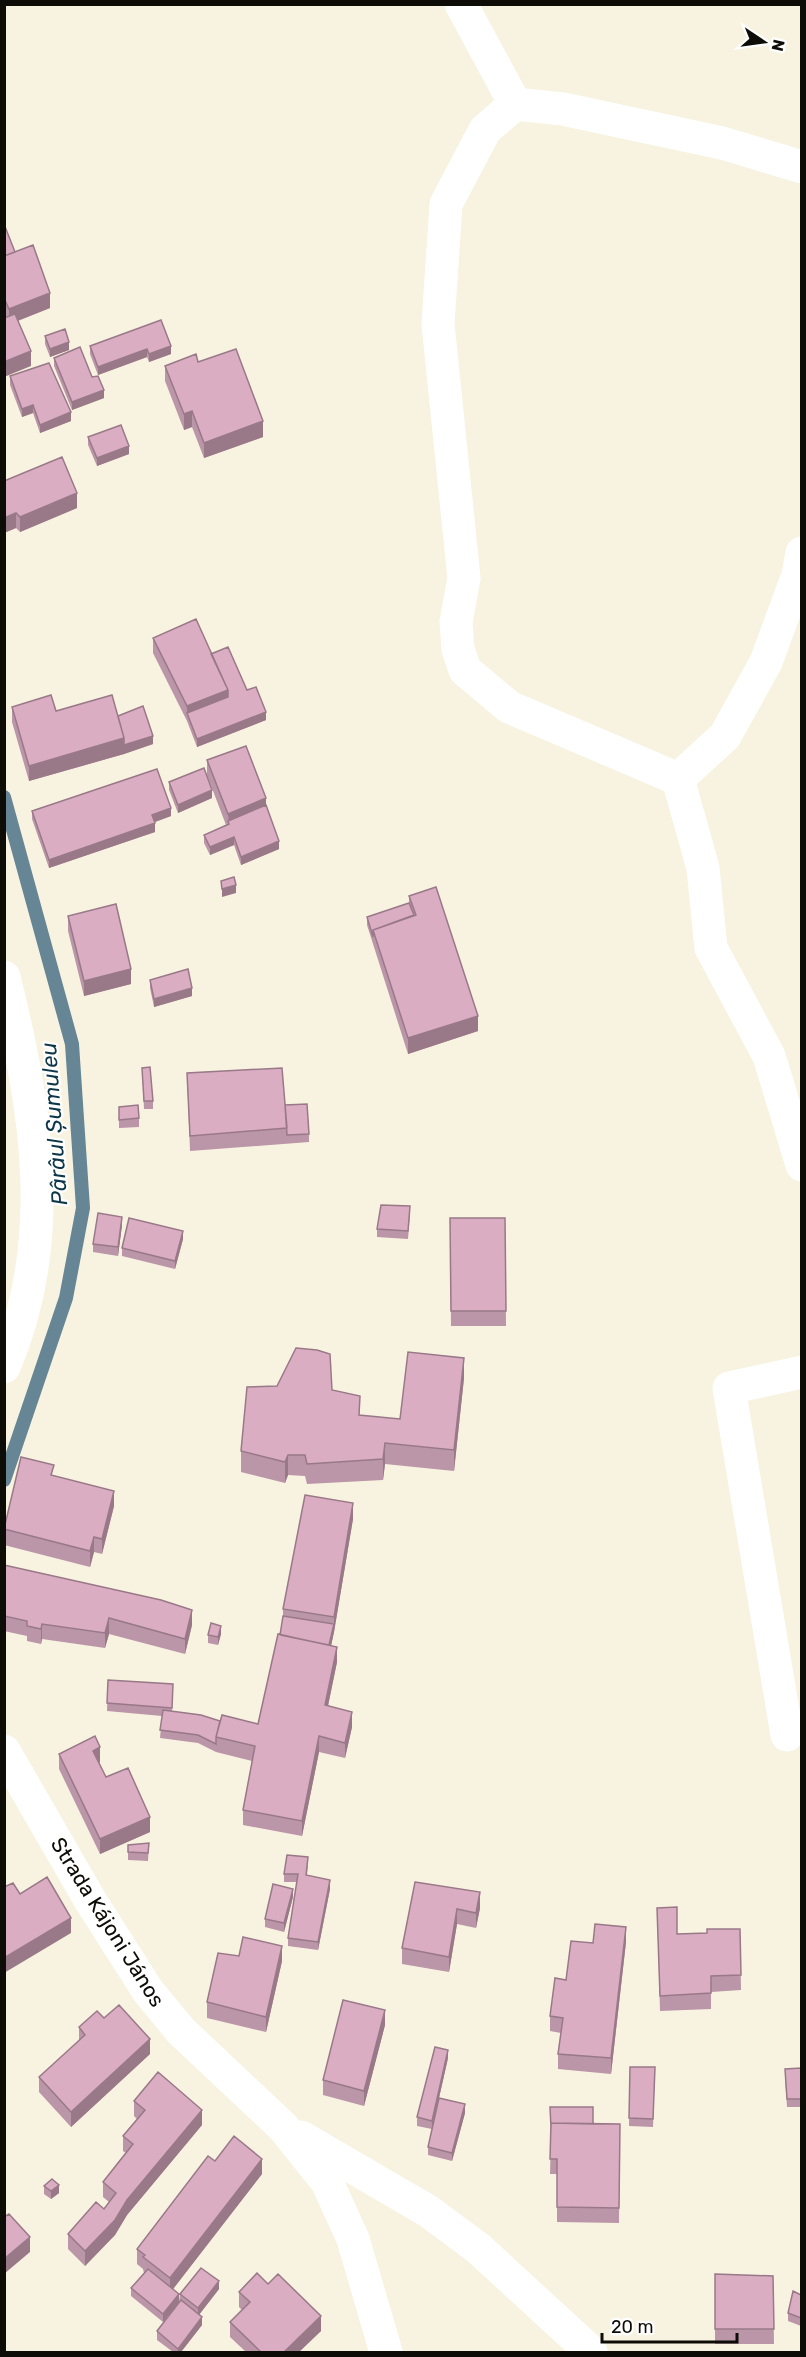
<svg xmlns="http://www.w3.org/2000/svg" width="806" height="2357" viewBox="0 0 806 2357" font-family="Rubik,sans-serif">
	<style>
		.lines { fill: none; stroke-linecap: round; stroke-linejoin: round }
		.stream { stroke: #668595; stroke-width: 14 }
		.minor { stroke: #fff; stroke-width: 33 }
		.wall { fill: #bb95a8 }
		.shaded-wall { fill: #997988 }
		.building { fill: #daadc3; stroke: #997988; stroke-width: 1.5 }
		.labels { text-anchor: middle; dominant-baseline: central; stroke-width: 4.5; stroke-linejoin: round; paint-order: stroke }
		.street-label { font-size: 21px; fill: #0e0c06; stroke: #fff }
		.water-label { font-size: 22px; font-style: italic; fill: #0d3648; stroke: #fff }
	</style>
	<rect width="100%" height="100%" fill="#f8f3e0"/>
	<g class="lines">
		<path class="stream" d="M4 797 72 1044 83 1208 66 1298 4 1480"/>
		<path class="minor" d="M461 4 515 104
			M802 167 722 143 563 109 515 104 485 130 446 204 438 324 464 578 456 622 458 649 465 670 509 707 678 779 703 868 711 948 769 1056 802 1165
			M678 779 725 736 766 662 798 575 802 553
			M4 977C36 1107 59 1239 4 1367
			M787 1735 729 1388 802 1372
			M4 1751 90 1900 148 1991 181 2031 283 2127 327 2182 353 2239 386 2352
			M301 2137 428 2211 478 2248 591 2352"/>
	</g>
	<path class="wall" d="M4 224 15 252 50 308 18 321 31 366 4 313Z
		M161 320 171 354 149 362 147 357 98 375 90 354V346Z
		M45 336 69 350 50 357 45 344Z
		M54 358 92 377 104 398 72 410 54 366Z
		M198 362 263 437 204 458 192 427 184 430 165 381V366Z
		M10 376 71 421 40 433 33 413 22 417 10 385Z
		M88 437 129 454 97 466 88 445Z
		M4 481 77 508 20 532 16 528 4 533Z
		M153 638 211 654 247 690 266 720 197 747 187 721 153 653Z
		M12 707 118 716 153 744 124 754 29 781 12 722Z
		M207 760 266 805 279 849 241 865 234 845 210 855 204 843V835L226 825 207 775Z
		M169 782 212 798 178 813 169 790Z
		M32 811 171 816 155 822V832L49 868 32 819Z
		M409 896 478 1031 408 1054 367 925V917L409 903Z
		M68 916 131 984 84 996 68 931Z
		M150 980 192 996 154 1007 150 988Z
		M142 1068 153 1101V1109H144Z
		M187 1073 285 1105 309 1134V1142L190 1151Z
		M119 1107 139 1118V1127L119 1128Z
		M410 1214 408 1239 377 1237V1229Z
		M450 1218H505L506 1326H451Z
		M122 1225 118 1256 93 1252V1244Z
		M183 1239 175 1269 122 1256V1248Z
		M464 1378 454 1471 385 1464 383 1480 307 1484 305 1476 288 1475 285 1483 241 1472V1451L332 1390 360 1415 400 1419Z
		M54 1476 114 1506 102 1554 94 1552 90 1567 4 1545V1527Z
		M353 1519 334 1632 331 1646 337 1662 328 1706 352 1727 345 1758 319 1752 302 1836 243 1825V1810L252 1761 216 1752 198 1743 160 1738 162 1716 107 1711 108 1680 173 1684 172 1711 220 1721 258 1724 280 1635 283 1616V1609Z
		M4 1565 192 1625 185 1654 109 1634 105 1648 42 1639 41 1644 27 1641V1636L4 1631Z
		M221 1634 218 1645 208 1643V1635Z
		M59 1754 100 1762 99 1763 106 1777 150 1832 100 1854 59 1769Z
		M149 1843 148 1861 128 1860V1845Z
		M308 1865 307 1875 330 1889 318 1950 288 1946V1938L297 1882H284V1874Z
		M415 1882 480 1908 476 1928 457 1924 449 1972 402 1964V1948Z
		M293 1897 284 1932 265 1927V1919Z
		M657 1908 677 1934 707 1933 740 1929 741 1990 711 1992V2009L660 2011Z
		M626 1942 611 2074 558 2069V2054L561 2033 550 2031V2016L566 1980 593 1943Z
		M239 1956 282 1961 266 2032 207 2018V2002Z
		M104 2018 150 2054 71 2127 39 2092V2077L79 2041V2027Z
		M385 2025 364 2106 323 2095V2080Z
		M448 2058 432 2129 417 2126V2117Z
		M630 2067H655L653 2127 629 2126Z
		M801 2068V2107H787L785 2077Z
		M134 2101 202 2125 127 2215 115 2235 85 2266 68 2249V2234L104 2209 109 2202 103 2197V2182L126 2153 123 2151V2136L137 2119 134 2116Z
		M465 2113 452 2161 428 2155V2147Z
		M593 2124H620L619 2223 557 2222V2174H550L551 2133Z
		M215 2161 262 2174 173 2289 179 2302 180 2294 219 2289 199 2315 202 2325 181 2352H173L157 2340V2331L179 2303 163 2322 131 2296V2288L144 2273 143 2269 137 2264V2249Z
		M44 2186 59 2193 51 2199 44 2194Z
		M715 2274 773 2276 774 2344H715Z
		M268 2284 321 2331 299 2352H246L230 2337V2322L242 2310 239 2307V2292Z
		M801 2295V2326L788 2321V2313Z"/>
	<path class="shaded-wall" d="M50 293V308L9 324V309Z
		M69 342V350L50 357V349Z
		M171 346V354L149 362V354Z
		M147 349V357L98 375V367Z
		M31 351V366L4 377V362Z
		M104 390V398L72 410V402Z
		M33 405V413L22 417V409Z
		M192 411V427L184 430V414Z
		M71 412V421L40 433V425Z
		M263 421V437L204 458V443Z
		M129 446V454L97 466V458Z
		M77 493V508L20 532V517Z
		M16 513V528L4 533V518Z
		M228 690V705L187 713V706Z
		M266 712V720L197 747V739Z
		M153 736V744L124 754 29 781V766L124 738Z
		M212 790V798L178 813V805Z
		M266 798V814L229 824 228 814Z
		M171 808V816L152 823V815Z
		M155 823V832L49 868V860Z
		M234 837V845L210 855V847Z
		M279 841V849L241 865V857Z
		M236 885V893L222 897V889Z
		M131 969V984L84 996V981Z
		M192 988V996L154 1007V999Z
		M478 1016V1031L408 1054V1038Z
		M122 1217V1225L118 1256V1247Z
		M183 1231V1239L175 1269V1261Z
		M464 1358V1378L454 1471V1450Z
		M385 1443V1464L383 1480V1459Z
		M288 1455V1475L285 1483V1462Z
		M114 1491V1506L102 1554V1539Z
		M353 1503V1519L334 1632 328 1660V1652L334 1624V1617Z
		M94 1537V1552L90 1567V1551Z
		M192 1610V1625L185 1654V1639Z
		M109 1618V1634L105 1648V1633Z
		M42 1624V1639L41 1644V1629Z
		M221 1626V1634L218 1645V1637Z
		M337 1647V1662L325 1720V1705Z
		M352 1712V1727L345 1758V1743Z
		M319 1736V1752L302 1836V1821Z
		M100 1747V1762L93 1766V1751Z
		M150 1817V1832L100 1854V1839Z
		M330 1880V1889L318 1950V1942Z
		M293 1889V1897L284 1932V1923Z
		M480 1892V1908L476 1928V1913Z
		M457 1909V1924L449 1972V1957Z
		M71 1918V1933L4 1973V1958Z
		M626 1927V1942L611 2074V2058Z
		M282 1946V1961L266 2032V2017Z
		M385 2010V2025L364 2106V2091Z
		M150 2039V2054L71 2127V2112Z
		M448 2050V2058L432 2129V2121Z
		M465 2104V2113L452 2161V2153Z
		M202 2110V2125L127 2215 115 2235 85 2266V2251Z
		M262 2159V2174L170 2293V2278Z
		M59 2185V2193L51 2199V2191Z
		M30 2237V2252L4 2274V2259Z
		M219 2281V2289L198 2316V2308Z
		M179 2294V2302L163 2322V2314Z
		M321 2316V2331L299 2352H284Z
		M202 2317V2325L181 2352H178V2349Z"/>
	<path class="building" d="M4 224 15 252 4 256Z
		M33 245 50 293 9 309 4 298V256Z
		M15 314 31 351 4 362V318Z
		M161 320 171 346 149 354 147 349 98 367 90 346Z
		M65 329 69 342 50 349 45 336Z
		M80 347 92 377 98 376 104 390 72 402 54 358Z
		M236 349 263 421 204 443 192 411 184 414 165 366 196 354 198 362Z
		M49 363 71 412 40 425 33 405 22 409 10 376Z
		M121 425 129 446 97 458 88 437Z
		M62 457 77 493 20 517 16 513 4 518V481Z
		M196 619 228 690 187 706 153 638Z
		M228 647 247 690 256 687 266 712 197 739 187 713 228 697V690L211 654Z
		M51 695 56 711 112 695 124 738 29 766 12 707Z
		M143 706 153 736 124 745V738L118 716Z
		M246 746 266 798 228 814 207 760Z
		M204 768 212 790 178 805 169 782Z
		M157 769 171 808 152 815 155 823 49 860 32 811Z
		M266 805 279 841 241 857 234 837 210 847 204 835 229 824 228 821Z
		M234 877 236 885 222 889 221 881Z
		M436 887 478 1016 408 1038 373 930 416 915 409 896Z
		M409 903 414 915 373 930V937L367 917Z
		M116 904 131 969 84 981 68 916Z
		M188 969 192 988 154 999 150 980Z
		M150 1067 153 1101H144L142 1068Z
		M282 1068 287 1128 190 1136 187 1073Z
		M307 1104 309 1134 287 1135 285 1105Z
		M138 1105 139 1118 119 1120V1107Z
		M381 1205 410 1206 408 1231 377 1229Z
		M98 1213 122 1217 118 1247 93 1244Z
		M129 1218 183 1231 175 1261 122 1248Z
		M450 1218H505L506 1311H451Z
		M296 1348 317 1350 330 1354 332 1390 360 1396 359 1415 400 1419 408 1352 464 1358 454 1450 385 1443 383 1459 307 1464 305 1455H288L285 1462 241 1451 247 1387 277 1386Z
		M21 1457 54 1465 51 1475 114 1491 102 1539 94 1537 90 1551 4 1529Z
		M305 1495 353 1503 334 1617 283 1609Z
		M4 1565 161 1600 192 1610 185 1639 109 1618 105 1633 42 1624 41 1629 27 1626V1621L4 1616Z
		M283 1616 334 1624 329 1645 280 1635Z
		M211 1623 221 1626 218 1637 208 1635Z
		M278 1634 337 1647 325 1705 352 1712 345 1743 319 1736 302 1821 243 1810 255 1746 216 1737 222 1715 258 1724Z
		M108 1680 173 1684 172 1708 107 1703Z
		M163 1710 201 1715 220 1721 216 1737V1744L198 1735 160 1730Z
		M95 1736 100 1747 93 1751 106 1777 128 1768 150 1817 100 1839 59 1754Z
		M149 1843 148 1853 128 1852V1845Z
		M287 1855 308 1857 306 1875 330 1880 318 1942 288 1938 298 1874H284Z
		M47 1877 71 1918 4 1958V1887L13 1883 20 1894Z
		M415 1882 480 1892 476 1913 457 1909 449 1957 402 1948Z
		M273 1884 293 1889 284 1923 265 1919Z
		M677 1907V1934L707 1933V1929H740L741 1975 711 1976V1993L660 1996 657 1908Z
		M595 1924 626 1927 611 2058 558 2054 563 2018 550 2016 555 1978 566 1980 571 1941 593 1943Z
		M243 1937 282 1946 266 2017 207 2002 218 1953 239 1956Z
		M343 2000 385 2010 364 2091 323 2080Z
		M119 2005 150 2039 71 2112 39 2077 85 2035 79 2027 97 2011 104 2018Z
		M435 2047 448 2050 432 2121 417 2117Z
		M630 2067H655L653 2119 629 2118Z
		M801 2068V2099H787L785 2069Z
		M158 2072 202 2110 127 2200 115 2220 85 2251 68 2234 96 2202 104 2209 116 2193 103 2182 133 2144 123 2136 145 2110 134 2101Z
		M439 2098 465 2104 452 2153 428 2147Z
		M550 2107H593V2124L551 2123V2128Z
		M551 2123 620 2124 619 2208 557 2207V2159H550Z
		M234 2136 262 2159 170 2278 143 2257 145 2255 137 2249 208 2156 215 2161Z
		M52 2179 59 2185 51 2191 44 2186Z
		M9 2214 30 2237 4 2259V2217Z
		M201 2268 219 2281 198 2308 180 2294Z
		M148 2269 179 2294 163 2314 131 2288Z
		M257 2273 268 2284 278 2274 321 2316 284 2352H261L230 2322 250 2302 239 2292Z
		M715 2274 773 2276 774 2329H715Z
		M793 2291 801 2295V2318L788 2313Z
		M181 2300 202 2317 178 2349 157 2331Z"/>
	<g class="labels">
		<g class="street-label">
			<text transform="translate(108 1922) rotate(58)">Strada Kájoni János</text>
		</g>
		<g class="water-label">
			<text transform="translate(54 1124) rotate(-94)">Pârâul Șumuleu</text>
		</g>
	</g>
	<rect width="806" height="2357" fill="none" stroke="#0e0c06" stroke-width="12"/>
	<g transform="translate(764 42) rotate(103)" stroke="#ffffff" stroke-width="4.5" paint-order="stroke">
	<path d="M0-4.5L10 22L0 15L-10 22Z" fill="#0e0c06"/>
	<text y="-9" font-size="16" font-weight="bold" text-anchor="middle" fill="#0e0c06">N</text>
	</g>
	<path d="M602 2333v9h135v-9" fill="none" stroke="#0e0c06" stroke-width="3"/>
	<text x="611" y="2333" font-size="18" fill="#0e0c06" stroke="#ffffff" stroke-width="4.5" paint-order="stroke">20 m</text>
</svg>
